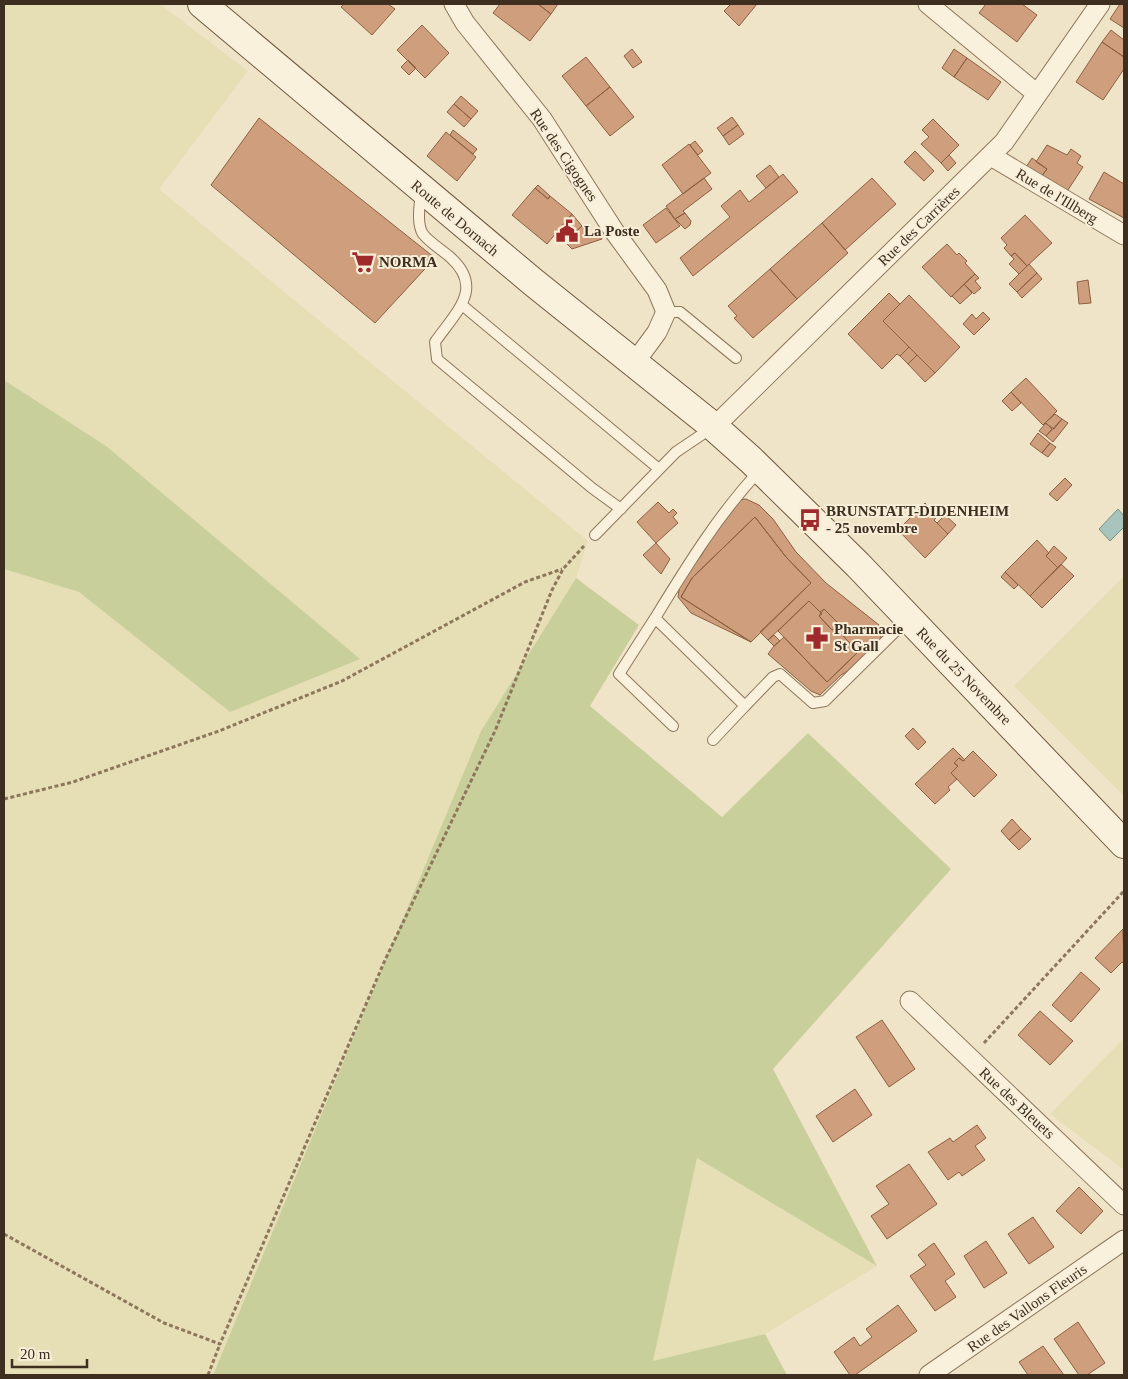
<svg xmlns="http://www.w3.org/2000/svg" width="1128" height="1379" viewBox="0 0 1128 1379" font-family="'Times New Roman',serif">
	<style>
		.farmland { fill: #e6deb5 }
		.green { fill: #c9cf9b }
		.water { fill: #a9c4bc; stroke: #6f938a }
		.building { fill: #cf9f7d; stroke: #8d5f41 }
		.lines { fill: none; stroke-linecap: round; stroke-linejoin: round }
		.service-casing { stroke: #8d765c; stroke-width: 12 }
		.minor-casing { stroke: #8d765c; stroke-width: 21 }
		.secondary-casing { stroke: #6f573f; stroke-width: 30 }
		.path { stroke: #8d765c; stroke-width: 3; stroke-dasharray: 4 2.5; stroke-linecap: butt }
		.service { stroke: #faf1dc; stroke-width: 10 }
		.minor { stroke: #faf1dc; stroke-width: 19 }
		.secondary { stroke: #faf1dc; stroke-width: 28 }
		.labels { text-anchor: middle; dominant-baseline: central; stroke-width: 4; stroke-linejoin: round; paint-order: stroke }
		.street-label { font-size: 15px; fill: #3d2e20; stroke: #f7eed8 }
		.poi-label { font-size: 15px; font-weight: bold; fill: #3d2e20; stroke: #f7eed8; text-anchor: start }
	</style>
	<rect width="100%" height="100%" fill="#f0e4c8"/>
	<path class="farmland" d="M4 4H160L248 71 159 189 588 541 576 578 481 731 213 1375H4V569L79 592 230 712 106 446 4 380Z
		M1124 576V796L1014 686Z
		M1124 1038V1170L1050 1114Z
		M697 1158 877 1266 765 1334 652 1362Z"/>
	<path class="green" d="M4 380 106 446 360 659 230 712 79 592 4 569Z
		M576 578 639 625 590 706 722 817 808 733 951 869 773 1069 877 1266 697 1158 653 1361 765 1334 787 1375H213L481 731Z"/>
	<path class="water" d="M1118 509 1124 516V527L1110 541 1099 529Z"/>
	<path class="building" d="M344 4H388L395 9 372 35 341 7Z
		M500 4H538L551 14 530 41 493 13Z
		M538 4H558L551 14Z
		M731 4H757L739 26 724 11Z
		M986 4H1022L1037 15 1017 42 979 13Z
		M1120 4H1124V28L1110 19Z
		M422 25 449 53 425 78 397 50Z
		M1111 30 1124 40V57L1102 42Z
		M1102 42 1124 57V69L1103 100 1076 82Z
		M632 49 642 62 633 68 624 56Z
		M954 49 967 58 954 77 942 68Z
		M586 57 610 87 586 106 562 76Z
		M967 58 1001 82 988 100 954 77Z
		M408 60 416 68 409 75 401 67Z
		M610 87 634 117 610 136 586 106Z
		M461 96 478 111 471 119 454 104Z
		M454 104 471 119 464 127 447 112Z
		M732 117 738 125 723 136 717 128Z
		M259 118 435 258 375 323 211 185Z
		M933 119 959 145 941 163 921 144 929 137 922 130Z
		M738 125 744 134 729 145 723 136Z
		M453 130 477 149 473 154 450 135Z
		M446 132 476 157 457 181 427 156Z
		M695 141 703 151 698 155 690 145Z
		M689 144 711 173 683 194 662 165Z
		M1047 145 1067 155 1071 149 1081 156 1077 163 1083 167 1066 193 1041 177 1047 169 1036 162Z
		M915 151 934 171 924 181 904 162Z
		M949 155 956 163 948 171 941 163Z
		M1032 158 1047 169 1041 177 1026 167Z
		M770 165 779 177 766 188 756 176Z
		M1104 172 1124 184V218L1089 199Z
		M783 174 798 192 693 276 680 258 730 217 721 206 740 190 749 202Z
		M704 178 712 189 683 211 685 213 675 219 666 206Z
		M872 178 896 204 845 250 822 223Z
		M538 185 550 196 548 199 535 188Z
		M535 188 548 199 550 196 572 214 547 244 512 215Z
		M666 208 680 226 656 243 643 225Z
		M685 213 691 221 690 225 685 229 675 219Z
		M572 214 582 226 565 242 556 233Z
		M1025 215 1052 243 1027 266 1015 253 1011 256 1004 248 1007 245 1001 238Z
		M822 223 848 253 797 299 770 269Z
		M582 226 589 236 598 233 602 239 572 249 565 242Z
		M947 244 957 255 959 253 967 261 965 263 975 274 951 297 922 267Z
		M1015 253 1027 266 1019 274 1009 264 1014 259 1011 256Z
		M1029 264 1037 273 1017 292 1009 284Z
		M770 269 797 299 753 338 734 318 737 316 728 306Z
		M1037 273 1042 279 1022 298 1017 292Z
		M975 274 979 278 975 281 981 288 974 294 964 284Z
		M1088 280 1091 303 1079 304 1077 282Z
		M964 284 972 293 960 304 952 296Z
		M889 293 900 304 883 321 909 347 900 356 897 354 882 369 848 334Z
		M909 295 960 347 935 373 883 321Z
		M983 312 990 319 974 335 963 324 972 314 976 319Z
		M909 347 917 355 908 364 900 356Z
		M917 355 935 373 925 382 908 364Z
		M1026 378 1057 411 1043 425 1011 392Z
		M1011 392 1021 403 1012 411 1002 401Z
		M1055 414 1062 419 1054 429 1045 423Z
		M1062 419 1068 423 1053 442 1046 436Z
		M1046 423 1052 429 1046 436 1039 431Z
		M1038 433 1050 443 1042 453 1030 444Z
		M1050 443 1056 447 1048 457 1042 453Z
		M1065 478 1072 485 1057 501 1049 494Z
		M746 499 759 505 773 519 796 552 826 583 879 625 881 638 862 662 841 675 820 695 811 691 768 654 774 646 784 637 827 682 858 652 836 628 840 625 824 609 820 612 809 601 768 640 760 632 811 583 786 557 755 517 692 578 681 597 751 642 691 613 678 597 681 579 701 556 735 500Z
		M658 502 669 513 673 509 677 513 673 517 678 523 656 543 637 522Z
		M925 503 938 516 934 520 948 534 925 558 898 530Z
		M945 515 956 525 948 534 937 523Z
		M755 517 786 557 811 583 751 642 681 597 692 578Z
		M1037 540 1049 553 1046 556 1058 568 1030 596 1005 572Z
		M656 543 670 559 661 574 643 555Z
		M1054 546 1067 558 1058 568 1046 556Z
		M1061 564 1074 576 1042 608 1030 596Z
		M1005 572 1018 585 1014 589 1001 577Z
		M809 601 822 614 819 616 832 630 836 628 858 652 827 682 778 631Z
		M824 609 840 625 836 628 832 630 819 616Z
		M774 635 780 641 774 646 768 640Z
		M913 728 926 742 918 750 905 736Z
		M953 748 965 760 963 761 959 758 954 763 958 766 951 773 957 779 948 787 950 790 935 804 915 784Z
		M973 751 997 775 974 797 951 773 958 766 954 763 959 758 963 761Z
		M1012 819 1021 829 1009 840 1001 831Z
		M1021 829 1031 839 1019 850 1009 840Z
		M1123 929 1124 964 1122 962 1111 973 1095 958Z
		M1081 972 1100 989 1071 1022 1052 1005Z
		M1040 1011 1073 1041 1050 1065 1018 1035Z
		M882 1020 915 1069 889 1087 856 1037Z
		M855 1089 872 1115 833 1142 816 1116Z
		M977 1125 986 1138 975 1146 985 1160 962 1176 959 1172 948 1180 928 1152 950 1138 953 1142Z
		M909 1164 937 1204 887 1239 871 1216 889 1204 876 1186Z
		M1079 1187 1103 1211 1081 1234 1056 1211Z
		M1033 1217 1054 1247 1029 1264 1008 1234Z
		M986 1241 1007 1273 984 1288 964 1256Z
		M934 1243 955 1274 945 1281 956 1297 935 1311 910 1276 926 1265 918 1255Z
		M898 1305 917 1331 855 1375H850L834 1352 854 1337 860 1346 872 1337 866 1329Z
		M1078 1322 1105 1363 1087 1375H1079L1054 1339Z
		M1043 1346 1064 1375H1028L1019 1362Z"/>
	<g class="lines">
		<defs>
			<path id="service" d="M421 191C420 204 416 223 423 234 429 242 442 250 450 257 485 288 456 312 435 342L437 359 592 488 621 509
				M462 305 659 469
				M666 312H680L736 358
				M760 470C718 515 687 566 655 618L660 623 745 706 773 677 780 674 813 703 825 701 908 619
				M595 535 676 452 713 427
				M655 618 619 674 673 726
				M713 740 745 706"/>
			<path id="minor" d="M454 4 465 23 542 119 614 231 657 290 666 312 657 332 635 362
				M928 4 1037 94
				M991 156 1124 235
				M714 427 1004 142 1100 4
				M910 1001 1124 1205
				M929 1375 1124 1240"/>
			<path id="secondary" d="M202 4 533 282 714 427 751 460 858 565 1124 844"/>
		</defs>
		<use href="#service" class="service-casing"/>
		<use href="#minor" class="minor-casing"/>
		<use href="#secondary" class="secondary-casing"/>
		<path class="path" d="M4 799 73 782 219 731 342 681 525 582 562 569
			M984 1043 1124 891
			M4 1234 164 1323 220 1344 385 960 495 731 552 590 563 569 584 546
			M208 1375 220 1344"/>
		<use href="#service" class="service"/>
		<use href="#minor" class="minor"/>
		<use href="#secondary" class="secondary"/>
	</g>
	<defs>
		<symbol id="civic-bare" viewBox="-9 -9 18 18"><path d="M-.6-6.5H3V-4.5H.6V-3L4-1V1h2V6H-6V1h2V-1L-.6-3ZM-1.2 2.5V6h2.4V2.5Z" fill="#9e2a2b" stroke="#f7eed8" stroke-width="2.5" paint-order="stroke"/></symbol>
		<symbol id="supermarket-bare" viewBox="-9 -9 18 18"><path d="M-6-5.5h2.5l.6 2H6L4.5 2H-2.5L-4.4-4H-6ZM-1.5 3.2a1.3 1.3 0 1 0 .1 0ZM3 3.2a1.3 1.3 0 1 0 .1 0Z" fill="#9e2a2b" stroke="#f7eed8" stroke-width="2.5" paint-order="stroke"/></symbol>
		<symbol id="bus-bare" viewBox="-9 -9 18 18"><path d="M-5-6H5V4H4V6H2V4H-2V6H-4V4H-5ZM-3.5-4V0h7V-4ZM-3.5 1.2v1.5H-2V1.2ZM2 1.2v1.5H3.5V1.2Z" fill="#9e2a2b" stroke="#f7eed8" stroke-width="2.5" paint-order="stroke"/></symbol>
		<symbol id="pharmacy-bare" viewBox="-9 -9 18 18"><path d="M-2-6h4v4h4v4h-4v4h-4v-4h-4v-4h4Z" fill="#9e2a2b" stroke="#f7eed8" stroke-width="2.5" paint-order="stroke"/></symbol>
	</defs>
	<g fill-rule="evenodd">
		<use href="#civic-bare" x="551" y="215" width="32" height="32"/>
		<use href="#supermarket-bare" x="347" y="246" width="32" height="32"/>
		<use href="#bus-bare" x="794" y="504" width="32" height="32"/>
		<use href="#pharmacy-bare" x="801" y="622" width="32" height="32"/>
	</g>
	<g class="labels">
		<g class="street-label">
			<text transform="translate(564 155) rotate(56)">Rue des Cigognes</text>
			<text transform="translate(1057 196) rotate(31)">Rue de l'Illberg</text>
			<text transform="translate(455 218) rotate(40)">Route de Dornach</text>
			<text transform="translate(919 226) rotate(-44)">Rue des Carrières</text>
			<text transform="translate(964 676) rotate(46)">Rue du 25 Novembre</text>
			<text transform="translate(1017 1103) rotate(43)">Rue des Bleuets</text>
			<text transform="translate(1027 1308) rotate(-35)">Rue des Vallons Fleuris</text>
		</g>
		<g class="poi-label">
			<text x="584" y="231">La Poste</text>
			<text x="379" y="262">NORMA</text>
			<text x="826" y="511">BRUNSTATT-DIDENHEIM<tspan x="826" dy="17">- 25 novembre</tspan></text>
			<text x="834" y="629">Pharmacie<tspan x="834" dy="17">St Gall</tspan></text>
		</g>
	</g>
	<rect width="1128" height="1379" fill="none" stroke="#3d2e20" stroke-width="10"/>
	<path d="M12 1359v8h75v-8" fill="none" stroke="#3d2e20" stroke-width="2.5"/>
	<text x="20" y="1359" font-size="15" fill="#3d2e20" stroke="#f7eed8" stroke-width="4" paint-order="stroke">20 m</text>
</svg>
